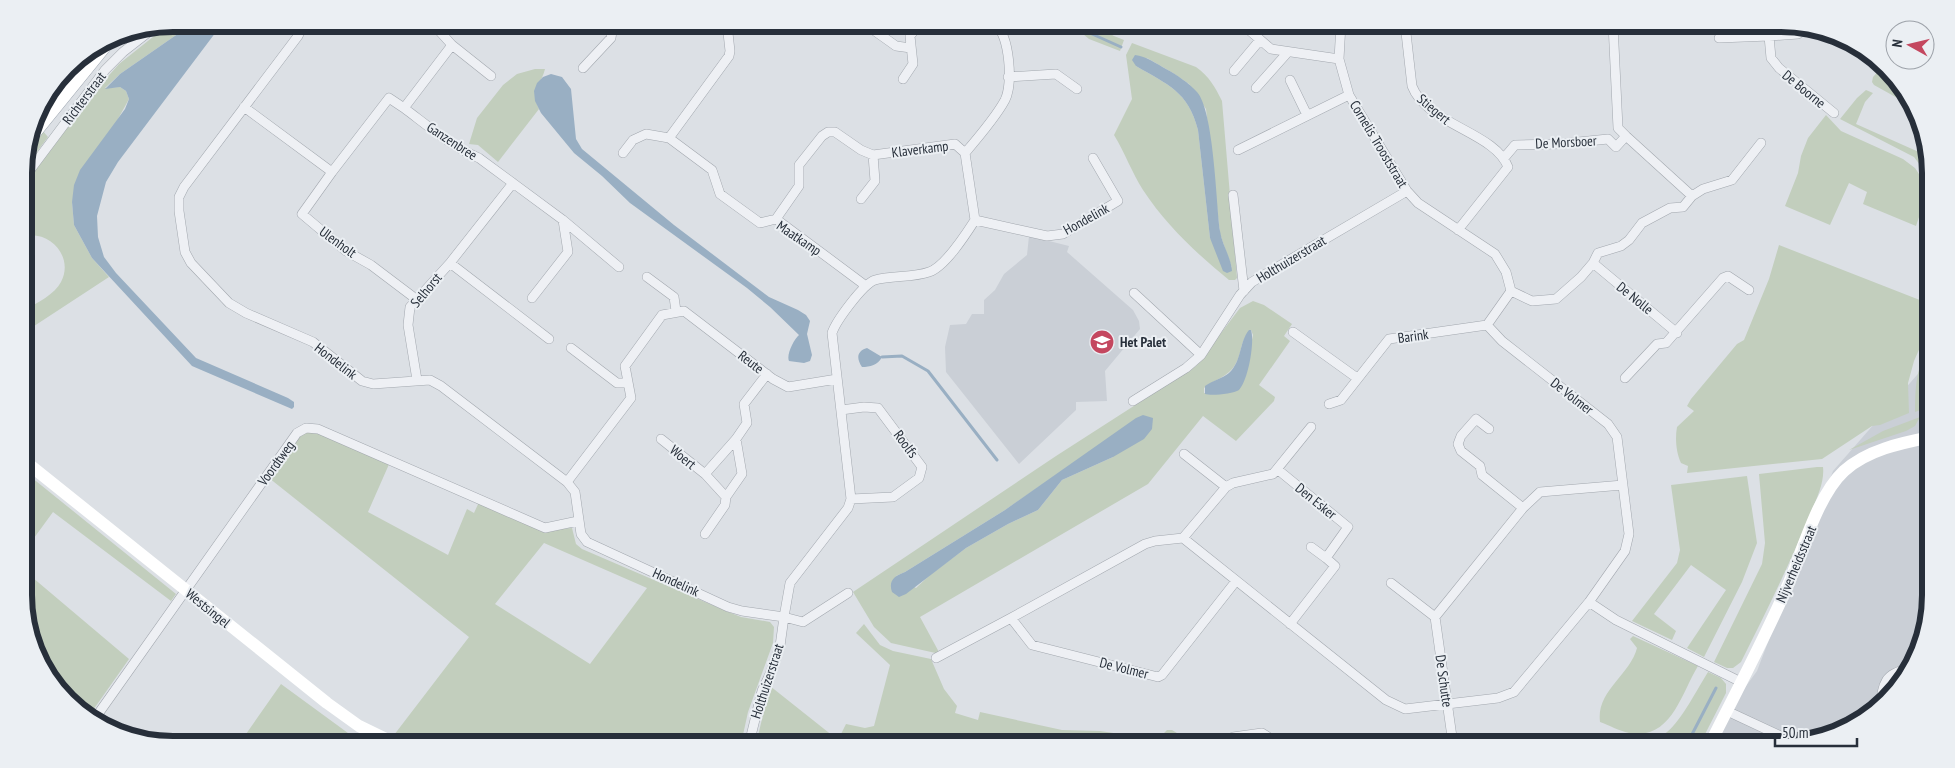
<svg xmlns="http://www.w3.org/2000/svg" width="1955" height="768" viewBox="0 0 1955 768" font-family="'PT Sans Narrow',sans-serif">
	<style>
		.built { fill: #cacfd6 }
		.green { fill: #c2cebd; fill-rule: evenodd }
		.water { fill: #99afc3 }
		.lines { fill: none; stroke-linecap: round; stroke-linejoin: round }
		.stream { stroke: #99afc3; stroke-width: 3 }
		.street-casing { stroke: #a2a7ae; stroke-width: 10 }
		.primary-casing { stroke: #9ca5b0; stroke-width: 15 }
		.street { stroke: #eef0f4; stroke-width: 9 }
		.secondary { stroke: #fff; stroke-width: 12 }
		.primary { stroke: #fff; stroke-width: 14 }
		.labels { text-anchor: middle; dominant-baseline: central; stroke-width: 4; stroke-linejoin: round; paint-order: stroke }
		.street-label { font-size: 14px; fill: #272f3a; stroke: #ebeff3 }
		.poi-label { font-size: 14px; font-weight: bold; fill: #272f3a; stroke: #ebeff3; text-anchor: start }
		.rim { fill: none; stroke: #272f3a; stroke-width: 6 }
	</style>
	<rect width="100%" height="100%" fill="#dce0e5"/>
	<path class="built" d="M1029 236 1069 246 1067 252 1133 310 1139 321 1140 329 1105 371 1107 401 1076 402V410L1019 464 946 372 945 347 950 325 966 324 972 314H984V300L995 290 1004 274 1027 255Z
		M1931 359V595L1923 643 1901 686 1873 714 1830 736 1791 744H1704L1757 671 1833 471Z"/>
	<path class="green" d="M173 24H192L120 74 105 88 120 87 126 91 129 99 72 202 74 225 92 258 109 277 25 332V310C37 303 55 294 61 282 74 258 51 230 24 236V185L95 91 119 64 168 25Z
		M1071 24H1092L1114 36 1124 40 1120 51 1089 39Z
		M1132 43 1196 67C1209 76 1215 87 1222 101L1237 278 1235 280H1229C1197 254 1166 225 1143 190 1132 173 1125 153 1114 135L1132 99 1126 55ZM1147 58 1173 73 1189 84 1206 109 1220 234 1232 268 1210 238 1198 130C1188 91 1168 85 1136 66Z
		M91 51 36 120 39 107 74 61Z
		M1883 66 1900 82 1910 105 1874 85 1872 82 1873 77Z
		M535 69H545C541 86 529 89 539 109L498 162 478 145 469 144 477 118 503 85 517 74Z
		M1866 90 1873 93 1865 102 1856 124 1930 157V182L1929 177 1914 157 1840 119 1857 98Z
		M1826 115 1841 131 1903 159 1915 168 1923 180 1926 196 1916 226 1863 204 1867 192 1849 183 1830 225 1785 206 1798 173 1801 156 1808 138Z
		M42 130 48 137 24 169 28 148Z
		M1779 245 1930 304V325L1914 361 1908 383 1909 413 1880 425 1872 426 1822 459 1687 473 1688 466 1681 463C1676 453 1675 438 1677 427L1694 411 1687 406 1691 399 1737 344 1744 340 1769 279Z
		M1253 301 1264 305 1292 324 1284 336 1290 341 1259 385 1275 397 1274 401 1236 441 1203 416 1148 484 920 617 940 654 891 643 874 627 853 592 1056 456 1196 366 1240 308ZM1251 330 1253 335 1244 379 1232 392 1204 393V388C1214 380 1229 376 1235 365 1243 352 1239 341 1251 330ZM1098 446 1113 457 1062 480 1038 510 1008 524 966 548 931 574 916 588 896 576 905 572 1005 510Z
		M1926 350 1923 363V409L1915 412C1915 388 1916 372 1926 350Z
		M1920 417 1915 426 1906 431 1849 450 1883 431Z
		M313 430 390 462 368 512 448 555 467 509 474 513 479 502 544 530 572 528 576 544 582 549 726 611 741 617 770 622 774 627 773 643 748 712 741 744H427L394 735 469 637 269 478 298 435ZM544 543 647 588 590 664 495 604Z
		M1817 467H1823C1825 484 1814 504 1808 519 1788 568 1765 614 1741 662L1733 668H1727L1714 662 1762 564 1765 543 1759 474Z
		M26 473 176 594 171 601 53 512 26 549Z
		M1747 476 1757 543 1742 582 1704 657 1687 648 1726 590 1691 565 1654 614 1676 631 1672 640 1632 621 1677 563 1680 550 1671 485Z
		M26 572 129 659 91 713 61 693 27 624Z
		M864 624 880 645 893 651 931 659 944 689 957 706 955 713 978 720 980 712 1062 730 1100 731 1147 738 1161 736 1167 730H1172L1195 744H756L770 686 838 740 846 724 865 728 874 726 890 665 856 633Z
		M1633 636 1698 666C1681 694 1671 741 1629 733 1619 731 1609 725 1600 722 1596 691 1630 675 1637 648L1630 639Z
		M1708 672 1721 678 1726 684V693L1700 744H1571C1604 713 1630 763 1667 732 1681 721 1698 688 1708 672Z
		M281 684 363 744H239Z"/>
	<path class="water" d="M192 24H222L118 162 106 182 97 216 98 237 104 257 116 273 196 358 288 398 294 402V407L292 409 192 366 92 258 74 225 72 202 74 185 80 170 125 109 129 99 126 91 120 87 105 89 120 74Z
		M1135 55C1146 56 1157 64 1166 69 1177 75 1189 83 1197 92 1214 111 1216 202 1220 231 1222 245 1231 257 1232 271L1227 273 1223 271 1210 238 1198 130C1188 91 1168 85 1136 66L1132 60Z
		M551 74 562 77 571 89 576 139 582 149 674 225 769 297 798 310 806 315 810 321 807 334 812 355 810 361 804 363 789 361C786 355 794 339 799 335L770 307 747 288 630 203 602 176 574 153 541 113 535 101 534 91 537 83 543 77Z
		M1249 330H1251C1255 342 1248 381 1239 390 1233 394 1211 396 1205 394V386C1212 381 1223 378 1229 373 1242 361 1239 342 1249 330Z
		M867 348 882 357C878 365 870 367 862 367 856 358 857 351 867 348Z
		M1143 415 1153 418 1152 429 1144 439 1113 457 1062 480 1038 510 1008 524 966 548 906 594 899 597 892 592C888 580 895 576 905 572L1005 510 1136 418Z"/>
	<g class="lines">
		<path class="stream" d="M1077 24 1081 29 1121 47
			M882 357 902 356 928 371 997 460
			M1687 744 1716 688"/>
		<defs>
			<path id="street" d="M304 24 298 36 184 187 179 197V211L185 252 191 263 229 303 246 313 313 342 362 381 373 384 430 380 441 386 567 482 575 492 581 534 587 542 728 607 742 611 784 617 790 583 848 508 851 499 832 333C836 321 863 284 875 280 892 275 912 278 929 272 945 267 966 234 975 220L965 153C977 139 997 115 1005 100 1013 84 1010 36 995 24
				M433 24 452 45 404 108C428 126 451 146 479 158L563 220 619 267
				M602 24 613 25
				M865 24 896 46 911 48
				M1242 24 1271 49 1339 59
				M1405 24 1412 86C1427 125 1495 132 1508 167L1458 230
				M1804 27 1798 34 1769 36 1771 58 1779 68 1834 113
				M1719 38 1769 36
				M452 45 491 76
				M583 68 611 38 613 24
				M1234 71 1260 40
				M1008 77 1056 74 1077 89
				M903 79 913 64 910 36 919 24
				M1290 80 1307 115
				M1256 88 1288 52
				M244 107 332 172
				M404 108 389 98 332 172 302 214 346 251 371 265 416 299
				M1626 136 1692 196
				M669 138 729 56 730 51 727 24
				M1238 150 1349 95
				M623 153 633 140 646 134 669 138 712 170 720 194 760 223 776 219 866 286
				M1504 158 1515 145 1559 144 1608 139 1616 147 1626 136 1618 128 1613 24
				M24 178 105 70 123 52 155 27
				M1233 195 1244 291
				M861 199 875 181 873 155
				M776 219 799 186V165L822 136 828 132H835L861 150 873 155 955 144 965 153
				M975 220 1047 236 1063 234 1118 201 1093 158
				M450 263 549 339
				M1593 263 1677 333
				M647 277 674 297 676 311
				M1511 291 1532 301 1556 299 1581 277 1593 263 1598 253 1621 246 1629 240 1642 223 1670 208 1683 207 1692 196 1703 189 1732 180 1761 143
				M1134 293 1201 355
				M532 298 568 252 563 220
				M1293 332 1357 378
				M571 348 617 383H628
				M1625 378 1657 344 1666 343 1723 278 1728 276 1749 290
				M417 380 408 325 410 307 450 263 513 183
				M1133 401 1186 368 1201 355 1240 295 1252 282 1407 191
				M1329 404 1341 400 1389 339 1487 325
				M841 410 864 407 878 408 922 467 919 478 893 497 851 499
				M1489 429 1476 419 1461 436 1458 444 1461 451 1480 466 1482 475 1523 508
				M661 439 705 474 726 497
				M1184 454 1226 487
				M1277 469 1348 527 1326 558 1335 566 1290 624
				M705 474 736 439 747 423 744 404 767 374
				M567 482 631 398 625 366 662 315 684 311 773 379 788 387 837 379
				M705 534 725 505 726 497 742 474 736 439
				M1183 538 1226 487 1233 483 1273 474 1311 427
				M1311 547 1326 558
				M1391 583 1435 617 1453 744
				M1589 602 1616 620 1741 682
				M1435 617 1523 508 1540 492 1623 485
				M1011 618 1032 645 1158 677 1162 675 1236 581
				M936 658 1011 618 1145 544 1155 541 1183 538 1386 700 1405 709 1498 698 1514 692 1589 602 1625 551 1629 534 1617 437 1608 424 1502 341 1487 325 1511 291 1506 272 1495 254 1418 203 1407 191 1349 95 1339 59 1341 24
				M1880 707C1883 684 1884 673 1909 669
				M1727 711 1787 739 1799 742
				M96 717 297 433 306 428 318 429 545 528 578 521
				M749 744 762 691 770 674 780 646 784 617 803 622 848 593
				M1228 744 1233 737 1262 733 1279 744"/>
			<path id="primary" d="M31 136 109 40"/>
		</defs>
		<use href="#street" class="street-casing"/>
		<use href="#primary" class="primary-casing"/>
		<use href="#street" class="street"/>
		<path class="secondary" d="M26 462 327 703 359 726 396 744
			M1710 744C1736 692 1764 640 1787 587 1802 553 1817 496 1844 471 1867 450 1901 443 1931 437"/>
		<use href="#primary" class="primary"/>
	</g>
	<defs>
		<symbol id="school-disc" viewBox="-11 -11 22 22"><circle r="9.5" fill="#c4475f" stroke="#ebeff3"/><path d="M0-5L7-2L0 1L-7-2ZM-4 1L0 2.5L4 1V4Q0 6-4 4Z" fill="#fff"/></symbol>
	</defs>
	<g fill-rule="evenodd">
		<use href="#school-disc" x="1088" y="328" width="28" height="28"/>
	</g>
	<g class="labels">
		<g class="street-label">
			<text transform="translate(1804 89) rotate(39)">De Boorne</text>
			<text transform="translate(84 98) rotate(-53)">Richterstraat</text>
			<text transform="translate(1434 109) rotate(40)">Stiegert</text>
			<text transform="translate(452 141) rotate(33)">Ganzenbree</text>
			<text transform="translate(1566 142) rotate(-3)">De Morsboer</text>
			<text transform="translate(1379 144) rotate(59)">Cornelis Trooststraat</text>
			<text transform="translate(920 149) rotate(-7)">Klaverkamp</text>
			<text transform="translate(1086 219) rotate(-29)">Hondelink</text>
			<text transform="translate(799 238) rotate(34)">Maatkamp</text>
			<text transform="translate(338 242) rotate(36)">Ulenholt</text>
			<text transform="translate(1291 259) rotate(-31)">Holthuizerstraat</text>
			<text transform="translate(426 290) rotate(-50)">Selhorst</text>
			<text transform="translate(1635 298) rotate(39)">De Nolle</text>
			<text transform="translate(1413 336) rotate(-8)">Barink</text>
			<text transform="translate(336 361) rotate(38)">Hondelink</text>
			<text transform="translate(751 362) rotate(38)">Reute</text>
			<text transform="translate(1572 396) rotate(38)">De Volmer</text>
			<text transform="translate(906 444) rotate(53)">Roolfs</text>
			<text transform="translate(683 457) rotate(39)">Woert</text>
			<text transform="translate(276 463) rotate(-54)">Voordtweg</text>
			<text transform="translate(1316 501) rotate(39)">Den Esker</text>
			<text transform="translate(1796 564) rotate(-67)">Nijverheidsstraat</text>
			<text transform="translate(676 582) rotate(24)">Hondelink</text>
			<text transform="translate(208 608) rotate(39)">Westsingel</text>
			<text transform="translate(1124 668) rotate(14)">De Volmer</text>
			<text transform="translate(767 681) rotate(-72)">Holthuizerstraat</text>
			<text transform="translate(1444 681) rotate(82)">De Schutte</text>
		</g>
		<g class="poi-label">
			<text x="1120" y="342">Het Palet</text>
		</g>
	</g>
	<path d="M0 0H1955V768H0ZM173 32H1781A141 141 0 0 1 1922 173V595A141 141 0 0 1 1781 736H173A141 141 0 0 1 32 595V173A141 141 0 0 1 173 32Z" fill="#ebeff3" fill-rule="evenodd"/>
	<path class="rim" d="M173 32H1781A141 141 0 0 1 1922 173V595A141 141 0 0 1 1781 736H173A141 141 0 0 1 32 595V173A141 141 0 0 1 173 32Z"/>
	<g transform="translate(1910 45) rotate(278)"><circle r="24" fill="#ebeff3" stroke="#9da2a9"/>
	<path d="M0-4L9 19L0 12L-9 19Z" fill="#c4475f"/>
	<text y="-8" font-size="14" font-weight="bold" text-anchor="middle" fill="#272f3a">N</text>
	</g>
	<path d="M1775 738v8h82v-8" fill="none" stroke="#272f3a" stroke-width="2.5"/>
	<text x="1782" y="738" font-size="15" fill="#272f3a" stroke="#ebeff3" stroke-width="4" paint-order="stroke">50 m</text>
</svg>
